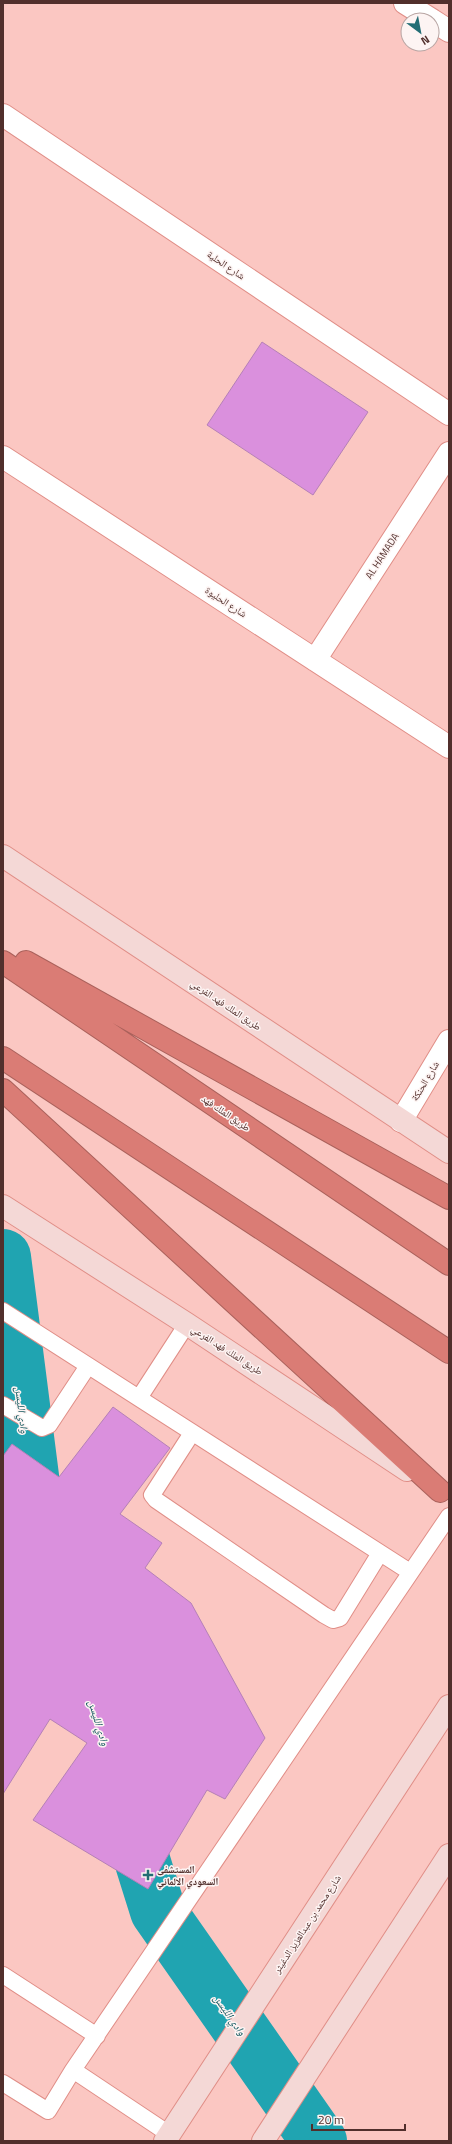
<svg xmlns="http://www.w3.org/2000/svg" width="452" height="2144" viewBox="0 0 452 2144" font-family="'Titillium Web','Noto Naskh Arabic',sans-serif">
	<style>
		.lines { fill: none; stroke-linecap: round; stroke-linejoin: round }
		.river { stroke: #20a4b1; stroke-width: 56 }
		.building { fill: #da90dd; stroke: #b580b7 }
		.lane-casing { stroke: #e08e87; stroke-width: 18 }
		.street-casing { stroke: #e08e87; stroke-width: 24 }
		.secondary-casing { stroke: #e08e87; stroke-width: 24 }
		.highway-casing { stroke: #aa615b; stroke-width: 24 }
		.lane { stroke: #fff; stroke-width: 16 }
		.street { stroke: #fff; stroke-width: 22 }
		.secondary { stroke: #f4d8d6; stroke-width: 22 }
		.highway { stroke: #da7c75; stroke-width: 22 }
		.poi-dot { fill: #236d75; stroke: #fdf4f3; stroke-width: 1.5 }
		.labels { text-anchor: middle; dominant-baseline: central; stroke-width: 3; stroke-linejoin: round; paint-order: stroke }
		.street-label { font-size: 10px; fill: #512f2c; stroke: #fdf4f3 }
		.poi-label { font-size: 10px; font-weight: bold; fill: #512f2c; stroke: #fdf4f3; text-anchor: start }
		.water-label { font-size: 11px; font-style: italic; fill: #10565d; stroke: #fdf4f3 }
	</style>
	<rect width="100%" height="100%" fill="#fbc7c2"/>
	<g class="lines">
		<path class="river" d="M3 1257 38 1531
			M127 1812 158 1911 319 2141"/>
	</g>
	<path class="building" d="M262 342 368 412 313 495 207 425Z
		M113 1407 170 1448 120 1514 162 1543 145 1568 191 1603 265 1738 225 1799 207 1790 148 1889 33 1820 87 1743 50 1719 3 1794V1456L12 1444 59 1477Z"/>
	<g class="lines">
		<defs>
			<path id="lane" d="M3 1311 410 1572
				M139 1398 187 1324
				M3 1405 42 1428 49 1425 88 1366
				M192 1433 152 1495 156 1500 324 1615 333 1620 340 1618 380 1553
				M3 1975 97 2036
				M3 2083 48 2111 73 2070
				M169 2134 73 2070 449 1516"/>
			<path id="street" d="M405 3 432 20
				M432 20 449 31
				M3 115 449 414
				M3 457 449 747
				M315 660 449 453
				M401 1121 449 1041"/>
			<path id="secondary" d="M3 856 449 1152
				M3 1206 187 1324 407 1470
				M165 2141 449 1706
				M263 2141 449 1855"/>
			<path id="highway" d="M3 962 449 1264
				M26 962 449 1198
				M3 1058 449 1352
				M3 1090 440 1491"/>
		</defs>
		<use href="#lane" class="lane-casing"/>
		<use href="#street" class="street-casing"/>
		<use href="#secondary" class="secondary-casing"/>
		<use href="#highway" class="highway-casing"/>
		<use href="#lane" class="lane"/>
		<use href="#street" class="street"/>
		<use href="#secondary" class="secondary"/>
		<use href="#highway" class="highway"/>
	</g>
	<path class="poi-dot" d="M146 1869h4v4h4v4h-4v4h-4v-4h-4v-4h4z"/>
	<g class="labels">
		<g class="street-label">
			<text transform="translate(226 265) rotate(34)">شارع الحلية</text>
			<text transform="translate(382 556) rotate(-57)">AL HAMADA</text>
			<text transform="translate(226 602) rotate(33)">شارع الحليوة</text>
			<text transform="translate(226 1005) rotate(34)">طريق الملك فهد الفرعي</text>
			<text transform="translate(425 1081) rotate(-59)">شارع الحنكة</text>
			<text transform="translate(226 1113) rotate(34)">طريق الملك فهد</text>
			<text transform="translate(227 1350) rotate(33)">طريق الملك فهد الفرعي</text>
			<text transform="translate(307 1924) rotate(-57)">شارع محمد بن عبدالعزيز الدغيثر</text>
		</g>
		<g class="poi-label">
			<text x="157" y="1869">المستشفى<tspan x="157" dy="12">السعودي الالماني</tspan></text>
		</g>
		<g class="water-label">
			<text transform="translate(22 1410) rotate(83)">وادي الليسن</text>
			<text transform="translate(99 1723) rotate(73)">وادي الليسن</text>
			<text transform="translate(230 2015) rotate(55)">وادي الليسن</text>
		</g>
	</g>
	<rect width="452" height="2144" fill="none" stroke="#512f2c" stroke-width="8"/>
	<g transform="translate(420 32) rotate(148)"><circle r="19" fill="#fdf4f3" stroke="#b8a5a3"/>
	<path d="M0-3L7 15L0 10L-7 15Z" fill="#236d75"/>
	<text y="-6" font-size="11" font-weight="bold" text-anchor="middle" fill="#512f2c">N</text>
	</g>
	<path d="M312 2124v6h93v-6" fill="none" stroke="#512f2c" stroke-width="2"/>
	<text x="318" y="2124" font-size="12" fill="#512f2c" stroke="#fdf4f3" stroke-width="3" paint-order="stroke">20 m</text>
</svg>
